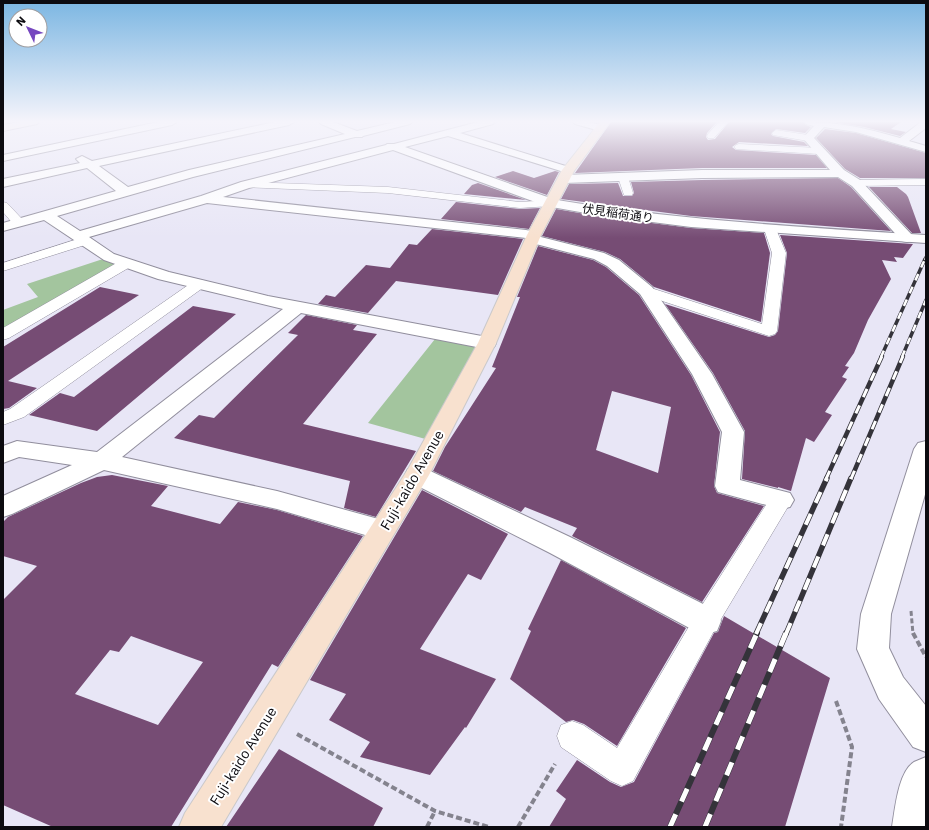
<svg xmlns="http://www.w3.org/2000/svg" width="929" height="830" viewBox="0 0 929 830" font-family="'IBM Plex Sans','Noto Sans JP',sans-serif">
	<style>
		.green { fill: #a3c59e }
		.building { fill: #764c74; fill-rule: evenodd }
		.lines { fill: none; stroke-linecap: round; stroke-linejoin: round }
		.service-casing { stroke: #918e9d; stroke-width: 1 }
		.minor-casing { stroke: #918e9d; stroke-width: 2 }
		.tertiary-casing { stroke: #918e9d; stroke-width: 2 }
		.secondary-casing { stroke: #918e9d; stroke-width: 2 }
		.primary-casing { stroke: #cac9ca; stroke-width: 2 }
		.path-far1 { stroke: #84838e; stroke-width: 3; stroke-dasharray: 5 2.5; stroke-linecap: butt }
		.path { stroke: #84838e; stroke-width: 4; stroke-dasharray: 6 3; stroke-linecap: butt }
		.service { fill: #fff; fill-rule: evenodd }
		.minor { fill: #fff; fill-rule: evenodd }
		.tertiary { fill: #fff; fill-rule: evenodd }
		.secondary { fill: #fbf0e7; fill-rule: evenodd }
		.primary { fill: #f8e1cf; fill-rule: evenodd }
		.rail-far4-casing { stroke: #34333a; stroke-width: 3 }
		.rail-far3-casing { stroke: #34333a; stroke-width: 3.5 }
		.rail-far2-casing { stroke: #34333a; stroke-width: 4.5 }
		.rail-far1-casing { stroke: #34333a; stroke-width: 5.5 }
		.rail-casing { stroke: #34333a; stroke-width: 6 }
		.rail-far4 { stroke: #fff; stroke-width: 2; stroke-dasharray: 5.5; stroke-linecap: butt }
		.rail-far3 { stroke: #fff; stroke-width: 2.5; stroke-dasharray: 7; stroke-linecap: butt }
		.rail-far2 { stroke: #fff; stroke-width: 3; stroke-dasharray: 9; stroke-linecap: butt }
		.rail-far1 { stroke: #fff; stroke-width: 4; stroke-dasharray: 12; stroke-linecap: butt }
		.rail { stroke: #fff; stroke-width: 5; stroke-dasharray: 14; stroke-linecap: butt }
		.labels { text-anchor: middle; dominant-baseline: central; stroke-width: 4; stroke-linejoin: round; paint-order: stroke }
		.far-street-label { font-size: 12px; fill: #0c0b10; stroke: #fff }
		.street-label { font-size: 14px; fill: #0c0b10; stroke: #fff }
	</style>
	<rect width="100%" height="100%" fill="#e8e6f6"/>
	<path class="green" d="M109 257 125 264 3 335V310L38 297 27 284Z
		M439 334 482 342 429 440 368 423Z"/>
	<path class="building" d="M611 122H717L707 133 706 137 708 140 715 139 729 122H803L806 125 811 127 805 133 776 129 771 134 773 136 804 142 808 146 739 142 732 147 736 150 816 155 827 168H702L575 173Z
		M833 122H901L891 129 906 132 900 136 864 127Z
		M825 129 856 133 926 153V178H860L845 169 816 138Z
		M513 171 534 178 555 171 559 172 547 195 495 177Z
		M838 178 851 187 891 231 691 216 561 199 569 184 618 183 623 196H632L634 193 631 182 702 180Z
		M478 183 526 200 464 194 472 185Z
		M869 187H897L906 194 908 197 921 233H912Z
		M456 202 520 209 540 208 529 229 441 219Z
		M556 209 597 216 691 228 764 233 770 253 761 322 654 287 620 259 605 252 542 236Z
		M432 229 523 239 498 295 396 281 368 313 318 304 326 295 335 297 366 265 390 268 409 244 417 245Z
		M780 235 913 244 903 258 894 257 897 262 882 260 891 279 868 320 854 353 845 366 849 367 842 377 847 379 825 412 832 415 814 442 806 438 791 491 778 487V488L742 479 745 431 713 373 665 304 769 337 775 335 778 331 787 253Z
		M538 246 593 260 606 267 639 295 691 375 720 432 714 486 717 493 764 506 702 602 572 536 577 528 525 507 521 512 433 471 445 447 496 368 492 367 520 297H517ZM612 391 671 407 658 473 596 450Z
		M100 287 139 295 8 381 37 388 9 408 3 409V347Z
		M193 306 236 314 97 431 29 415 60 393 74 397Z
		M306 315 357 325 353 330 377 334 303 424 416 451 376 517 344 508 350 481 174 438 199 415 214 418 298 335 288 333Z
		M112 475 168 486 151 506 220 524 238 502 277 510 363 536 278 667 272 664 171 827H53L3 805V600L37 566 3 556V522L8 517 81 483 97 477ZM131 636 203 662 158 725 75 694 110 650 119 652Z
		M422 490 508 534 481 580 468 574 420 649 496 679 466 728 465 727 430 775 360 757 370 742 329 720 346 694 310 680Z
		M561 560 686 628 617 746 584 724 573 720 566 722 510 679 531 631 528 629Z
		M724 616 830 678 785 827H549L566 799 556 791 577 760 610 782 621 787 634 782 714 633 718 632Z
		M279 749 383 808 373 827H226Z"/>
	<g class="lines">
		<defs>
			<path id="service" d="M719 122H728L714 138H708L707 136 708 134Z
				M776 130 808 135 812 138 808 141 773 135 772 133Z
				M739 144 819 148 824 151 819 154 736 149 734 147 736 145Z
				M623 174 628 177 633 193 632 195H624L618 177Z
				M926 179V185L856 186 851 183 856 180Z
				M245 182 388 187 520 202 551 200 555 201 557 203 555 205 551 206 520 208 388 193 241 187 240 185Z
				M3 202 7 203 22 219 24 222 22 225H14L3 212Z
				M770 225 774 226 776 229 786 253 777 331 775 334 769 336 763 334 641 294 639 291 641 288 646 287 651 288 762 324 772 253 764 229 766 226Z
				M84 237 88 238 90 241 88 244 3 271V263Z
				M125 260 130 261 132 264 130 267 9 338 3 340V328L120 261Z
				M199 280 204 281 206 284 204 287 24 417 3 425V412L10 409 194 281Z
				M781 492 789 494 792 500 715 629 633 781 622 786 611 781 561 747 557 736 561 725 572 721 583 725 617 748 697 613 773 494Z"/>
			<path id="minor" d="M158 122H177L172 125 3 161V155Z
				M275 122H294L289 125 99 166 128 187 189 170 345 134 321 124 319 122H333L357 131 395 122H412L410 124 363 136 362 137H355L193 177 57 216 80 231 201 196 241 182 386 145 387 144H394L478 122H495L493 124 460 133 572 168 574 170 572 172H564L448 136 405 147 556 200 558 203 556 206H546L393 150 249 188 223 197 526 230 531 231 533 235 604 253 619 260 652 287 712 374 744 432 740 480 790 493 794 500 790 507 781 509 718 492 715 486 722 432 692 374 640 294 607 266 594 259 528 242 526 238 207 203 89 237 114 254 169 272 268 296 487 337 494 339 496 343 494 347 487 349 301 313 122 457 277 491 382 520 391 523 395 530 391 537 382 540 277 509 104 470 12 514 3 517V496L72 465 19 457 3 463V446L17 441 97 452 283 309 158 279 104 260 44 220 3 231V223L116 191 87 168 3 187V179L80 163 76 159 82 156 92 161Z
				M573 122H589L604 126 605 128 600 131 575 124Z
				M804 122C840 122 865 128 900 138L921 122H926V128L909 141 926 146V152L856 132 824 127 814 138 844 170 860 180 912 235 914 238 912 241 907 242 902 241 852 186 838 177 702 178 564 183 560 182 558 179 560 176 564 175 702 170H830L803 138 814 126 806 124Z
				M926 441V491L891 614 889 648 903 677 926 706V752L913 747 879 699 857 649 861 614 914 449 918 443Z
				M417 466 426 469 570 537 717 611 721 621 717 631 706 634 695 631 550 553 408 481 405 475 408 469Z"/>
			<path id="tertiary" d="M551 199C675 220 800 227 926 235V243L691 227 597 215 546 206 544 203 546 200Z
				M926 757V827H892C895 810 898 772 914 762 918 760 922 759 926 757Z"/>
			<path id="secondary" d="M19 122H39L37 124 3 131V125Z"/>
			<path id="primary" d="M600 122H610L574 171 541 235 496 343 429 475 221 827H179L185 813 407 471 478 343 527 235 562 170Z"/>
		</defs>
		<use href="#service" class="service-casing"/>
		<use href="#minor" class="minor-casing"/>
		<use href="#tertiary" class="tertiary-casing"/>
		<use href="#secondary" class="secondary-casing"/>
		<use href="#primary" class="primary-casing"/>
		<path class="path-far1" d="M911 611 913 634"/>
		<path class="path" d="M913 633 926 657
			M836 701 852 747 841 827
			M297 734 435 811 489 827
			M427 827 435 811
			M518 827 555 764"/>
		<use href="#service" class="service"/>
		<use href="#minor" class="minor"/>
		<use href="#tertiary" class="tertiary"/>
		<use href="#secondary" class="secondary"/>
		<use href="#primary" class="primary"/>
		<defs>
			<path id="rail-far4" d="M925 260 926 257"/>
			<path id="rail-far3" d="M881 357 925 259
				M902 357 926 300"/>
			<path id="rail-far2" d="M826 479 882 356
				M851 479 903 356"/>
			<path id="rail-far1" d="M756 634 827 478
				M786 634 851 478"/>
			<path id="rail" d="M670 827 757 633
				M705 827 786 633"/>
		</defs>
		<use href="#rail-far4" class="rail-far4-casing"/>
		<use href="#rail-far3" class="rail-far3-casing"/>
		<use href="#rail-far2" class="rail-far2-casing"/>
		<use href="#rail-far1" class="rail-far1-casing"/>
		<use href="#rail" class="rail-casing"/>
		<use href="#rail-far4" class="rail-far4"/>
		<use href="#rail-far3" class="rail-far3"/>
		<use href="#rail-far2" class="rail-far2"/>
		<use href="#rail-far1" class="rail-far1"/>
		<use href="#rail" class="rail"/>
	</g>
	<linearGradient id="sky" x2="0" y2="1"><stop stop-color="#7bb6e2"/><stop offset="0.51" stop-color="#f5f4fb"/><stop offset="1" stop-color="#f5f4fb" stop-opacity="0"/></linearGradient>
	<rect width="929" height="238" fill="url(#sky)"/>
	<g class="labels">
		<g class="far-street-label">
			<text transform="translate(618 213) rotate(8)">伏見稲荷通り</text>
		</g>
		<g class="street-label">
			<text transform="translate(412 480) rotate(-60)">Fuji-kaido Avenue</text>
			<text transform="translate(243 756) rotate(-58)">Fuji-kaido Avenue</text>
		</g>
	</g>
	<rect width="929" height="830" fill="none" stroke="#0c0b10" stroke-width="8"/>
	<g transform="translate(28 28) rotate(313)"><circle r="19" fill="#ffffff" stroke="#9e9d9f"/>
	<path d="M0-3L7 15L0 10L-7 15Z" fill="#7647bf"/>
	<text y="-6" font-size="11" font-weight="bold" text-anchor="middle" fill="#0c0b10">N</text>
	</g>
</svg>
